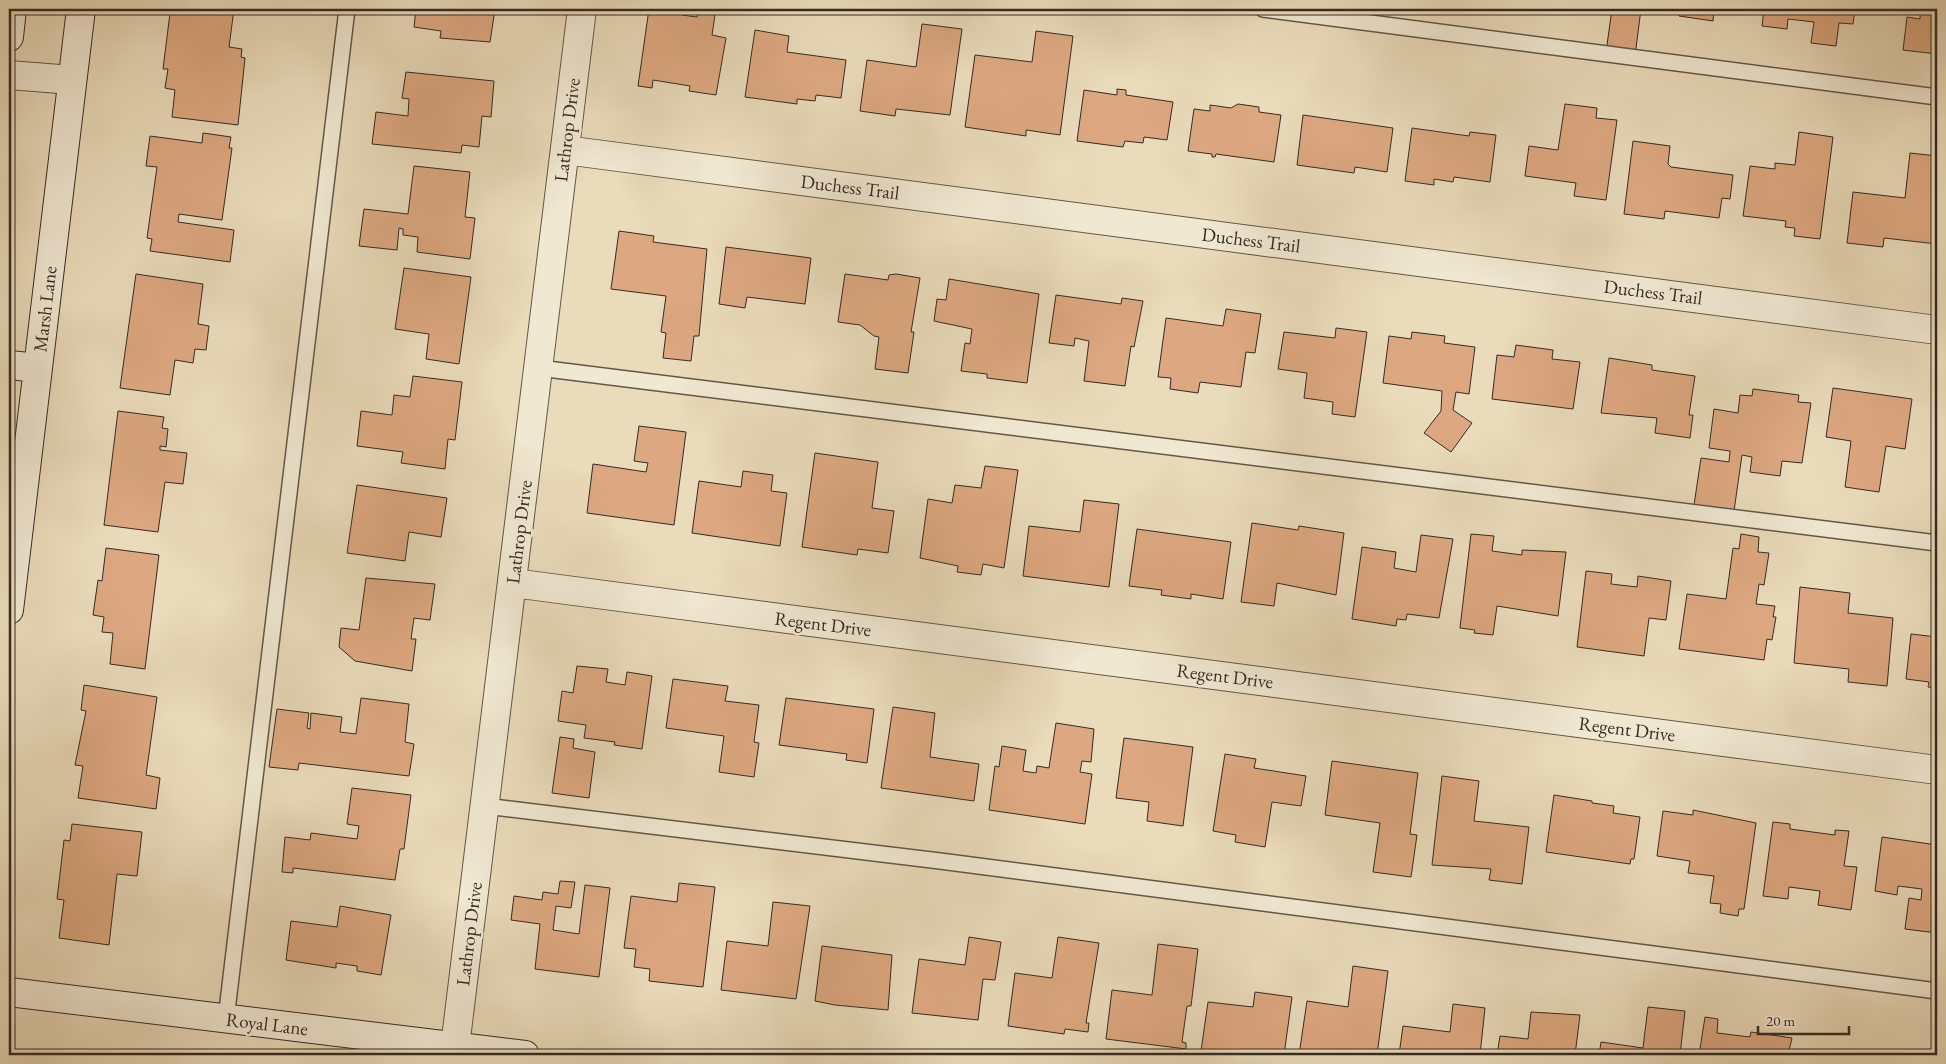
<svg xmlns="http://www.w3.org/2000/svg" width="1946" height="1064" viewBox="0 0 1946 1064" font-family="'EB Garamond',serif">
	<style>
		.building { fill: #dda881; stroke: #362b24 }
		.lines { fill: none; stroke-linecap: round; stroke-linejoin: round }
		.service-casing { stroke: #63574a; stroke-width: 18 }
		.minor-casing { stroke: #63574a; stroke-width: 30 }
		.secondary-casing { stroke: #362b24; stroke-width: 30 }
		.service { stroke: #f1e8d2; stroke-width: 15 }
		.minor { stroke: #f1e8d2; stroke-width: 28 }
		.secondary { stroke: #f1e8d2; stroke-width: 28 }
		.labels { text-anchor: middle; dominant-baseline: central; stroke-width: 5; stroke-linejoin: round; paint-order: stroke }
		.street-label { font-size: 19px; fill: #362b24; stroke: #f1e8d2 }
	</style>
	<rect width="100%" height="100%" fill="#eadbba"/>
	<filter id="stains"><feTurbulence type="fractalNoise" baseFrequency=".004" numOctaves="4"/><feColorMatrix values="0 0 0 0 .2 0 0 0 0 .09 0 0 0 0 .02 0 0 0 .5 -.17"/></filter>
	<radialGradient id="worn" r=".72"><stop offset=".6" stop-color="#630" stop-opacity="0"/><stop offset="1" stop-color="#630" stop-opacity=".3"/></radialGradient>
	<path class="building" d="M175 9H234L229 47 242 49 241 57 245 58 238 125 172 117 175 90 165 88 168 69H163L170 13H175Z
		M416 9H495L490 42 440 38 441 31 414 27Z
		M649 9H683L682 15 697 17 698 12 715 15 712 35 726 38 716 95 689 91 690 86 653 80 652 88 638 86Z
		M1612 9H1641L1635 56 1606 52Z
		M1680 9H1714L1713 21 1679 16Z
		M1764 9H1855L1853 24 1839 23 1836 46 1811 43 1814 22 1788 19 1787 29 1762 26Z
		M1875 9H1895V13L1874 11Z
		M1920 9H1937V54L1903 50 1907 17 1920 19Z
		M922 24 962 29 950 115 896 109 895 116 860 111 867 60 916 67Z
		M755 30 789 36 787 52 846 60 841 98 816 95 815 101 797 99V104L745 97Z
		M1036 31 1073 36 1060 135 1026 130V136L965 127 975 55 1032 62Z
		M406 72 494 81 491 117 482 116 479 147 462 145 461 153 372 144 376 112 408 116 409 99 402 98Z
		M1117 89 1126 90V95L1173 102 1167 140 1144 137 1143 143 1125 141 1123 147 1077 141 1084 90 1117 95Z
		M1238 104 1259 107V112L1281 115 1274 162 1216 154 1215 157H1212V154L1188 151 1194 109 1210 111V105L1231 108Z
		M1565 104 1597 108 1596 118 1617 120 1606 200 1574 196 1576 183 1525 176 1529 146 1558 150Z
		M1303 115 1393 128 1387 172 1355 167 1354 173 1297 165Z
		M1412 128 1469 136 1470 132 1496 135 1490 182 1454 177 1453 182 1434 179V185L1405 181Z
		M1799 132 1833 137 1820 239 1794 236 1795 228 1785 227 1786 221 1743 216 1750 166 1775 169V163L1795 165Z
		M203 133 231 137 229 148H232L222 220 179 214 178 222 234 230 230 262 150 251 152 239 147 238 157 167 146 166 150 136 202 143Z
		M1633 141 1670 146 1668 164 1671 167 1733 175 1730 199 1722 198 1719 218 1665 211 1664 219 1624 214Z
		M1910 153 1937 156V244L1884 238 1883 247 1847 243 1853 192 1905 198Z
		M414 166 470 172 465 217 475 218 470 259 417 252 418 237 403 235V229L399 228 397 250 359 246 364 209 408 214Z
		M619 231 654 236 653 242 707 249 699 336H694L691 361 663 358 666 333 661 332 666 296 611 289Z
		M726 247 811 258 805 304 747 297 745 308 719 304Z
		M404 268 471 277 459 364 426 359 429 334 395 329Z
		M136 274 203 284 198 324 209 326 206 350 195 349 193 363 175 360 170 395 120 388Z
		M845 274 888 280 889 275 896 274 920 278 911 332H914L908 373 875 369 879 337 874 336 860 325 838 322Z
		M949 279 1039 294 1027 383 987 378V374L961 371 965 343 970 344 972 329 934 321 937 299 946 300Z
		M1056 295 1121 304 1122 298 1143 301 1134 347 1131 346 1125 386 1084 381 1089 341 1075 338 1074 346 1049 343Z
		M1226 309 1261 314 1255 353 1246 352 1241 387 1200 382 1198 393 1170 389 1171 378 1158 377 1166 318 1223 326Z
		M1336 328 1367 332 1355 417 1332 414 1333 402 1304 398 1307 373 1278 369 1284 332 1335 338Z
		M1412 332 1445 336 1444 343 1475 347 1469 394 1456 392 1453 410 1472 423 1451 452 1424 433 1441 411 1442 391 1383 383 1389 336 1411 339Z
		M1516 345 1553 350 1552 359 1580 362 1573 409 1492 399 1497 355 1514 357Z
		M1609 358 1652 365V370L1695 376 1689 415H1693L1690 438 1655 433 1657 418 1601 413Z
		M413 376 462 382 455 440 448 439 445 469 401 463 403 452 357 446 361 411 392 415 394 395 410 397Z
		M1833 388 1912 399 1905 449 1886 446 1879 492 1845 487 1851 441 1826 437Z
		M1753 389 1799 395 1798 402 1811 403 1802 463 1782 461 1780 476 1750 472 1752 457 1742 455 1734 511 1694 505 1701 458 1729 462 1730 451 1709 448 1714 409 1738 413 1740 395 1752 396Z
		M118 411 164 417 162 428 168 429 166 447 160 446V450L187 453 183 484 165 482 158 532 104 525Z
		M639 426 686 432 674 525 587 513 593 464 646 472 648 463 634 461Z
		M1937 437V471L1933 470Z
		M815 453 878 462 872 508 894 511 888 553 858 549 857 555 802 547Z
		M985 466 1018 470 1004 568 983 564 981 575 957 572 958 566 920 558 928 499 952 503 955 485 981 488Z
		M743 471 773 475 771 491 787 493 780 546 692 533 699 481 741 487Z
		M357 485 447 498 441 537 409 532 405 561 347 553Z
		M1084 500 1119 504 1109 587 1023 576 1029 526 1080 532Z
		M1252 523 1298 530 1299 526 1344 533 1336 595 1277 583 1274 606 1241 602Z
		M1137 529 1231 542 1223 599 1191 594V599L1161 595 1162 590 1129 586Z
		M1471 534 1494 536 1492 551 1522 555V550L1566 552 1558 616 1497 606 1493 635 1474 633 1475 630 1460 628Z
		M1741 534 1759 537 1758 552 1769 553 1764 585 1759 584 1756 604 1775 606 1773 617H1776L1772 640 1767 639 1764 660 1679 649 1687 594 1726 599 1733 548 1739 549Z
		M1421 535 1453 539 1439 618 1407 614 1406 620 1397 619 1396 626 1352 619 1362 547 1396 552 1394 568 1416 572Z
		M106 548 159 555 145 669 110 664 113 633 102 632 104 617 93 615 98 580 102 581Z
		M1586 571 1612 574 1611 584 1637 587 1638 576 1671 581 1666 620 1649 618 1644 656 1577 647Z
		M366 578 435 584 430 620 414 618 411 639H416L412 671 355 661 339 647 341 628 359 630Z
		M1800 587 1850 593 1848 613 1893 618 1887 686 1848 682 1849 669 1794 663Z
		M1911 634 1937 637V688L1928 687 1929 682 1906 679Z
		M577 666 608 669 606 682 625 685 627 672 652 676 642 749 614 745 615 742 584 738 586 725 558 721 562 691 573 693Z
		M673 679 728 686 725 701 759 705 754 742 759 743 754 777 719 772 724 736 666 728Z
		M84 685 157 697 146 775 160 778 156 809 78 798 83 766 75 765 86 711 81 710Z
		M361 698 409 704 405 742 414 744 409 776 299 763 298 770 269 767 277 709 309 713 307 728 310 729 311 713 342 717 340 732 356 734Z
		M786 698 874 709 867 763 846 760 847 754 779 745Z
		M893 707 935 713 930 757 979 764 974 801 881 788Z
		M1056 723 1094 729 1091 762 1082 761 1080 772 1092 774 1085 824 989 810 995 766 999 767 1002 746 1026 750 1023 771 1036 773 1037 766 1049 768Z
		M560 737 574 739 573 748 595 752 589 798 552 793Z
		M1124 738 1193 747 1183 826 1147 821 1149 802 1116 798Z
		M1225 754 1256 759 1254 768 1306 776 1301 806 1272 802 1265 847 1235 842 1236 835 1213 831Z
		M1332 761 1418 773 1410 834 1417 835 1411 877 1373 872 1380 823 1325 815Z
		M1442 776 1479 781 1474 821 1529 827 1522 884 1489 880 1491 869 1432 865Z
		M352 788 411 795 404 849H400L395 880 293 868V873L282 872 285 837 310 840 311 833 357 839 359 826 347 824Z
		M1554 795 1592 801V803L1614 806 1613 813 1640 817 1634 859H1631L1630 864 1546 852Z
		M1693 810 1756 823 1744 909H1739L1738 916 1720 913 1721 904 1710 903 1714 876 1688 873 1690 861 1657 856 1663 811 1693 815Z
		M1773 822 1790 824V829L1835 835V830L1849 831 1844 866 1857 867 1851 910 1818 905 1820 891 1789 887 1788 899 1763 896Z
		M72 824 142 832 137 876 117 874 109 945 59 938 64 900 57 899 64 840 70 841Z
		M1882 837 1937 845V933L1905 929 1909 898 1921 900 1922 889 1898 886 1897 895 1875 891Z
		M560 881 575 882 571 908 556 906 553 930 579 934 585 885 610 888 599 977 535 969 540 924 511 920 514 896 542 900 543 892 558 894Z
		M679 883 715 887 703 987 649 981 650 969 634 967 636 949 624 948 631 896 677 902Z
		M773 902 810 906 796 999 721 990 727 941 768 946Z
		M340 906 391 915 381 975 357 971V966L336 963V968L286 960 291 921 337 927Z
		M969 937 1001 942 995 980 983 979 978 1020 912 1013 919 959 965 965Z
		M1058 937 1099 943 1086 1023H1089L1088 1032 1065 1029 1064 1034 1008 1026 1015 973 1052 978Z
		M1158 944 1198 949 1191 1006H1187L1182 1042 1186 1043V1049L1106 1039 1112 990 1152 995Z
		M822 946 892 955 888 1010 835 1005 815 1001Z
		M1353 966 1388 971 1377 1055H1299L1307 1001 1348 1007Z
		M1255 992 1292 997 1284 1055H1238L1201 1051 1208 1002 1253 1007Z
		M1453 1004 1485 1008 1480 1055H1399L1403 1026 1450 1032Z
		M1648 1007 1685 1011 1680 1055H1599L1601 1042 1643 1048Z
		M1531 1012 1580 1015 1575 1055H1497L1500 1036 1528 1039Z
		M1705 1017 1718 1019 1717 1033 1750 1037 1751 1032 1792 1038 1788 1055H1699Z
		M1809 1052 1834 1055H1809Z"/>
	<g class="lines">
		<defs>
			<path id="service" d="M1263 9 1937 97
				M539 368 1937 543
				M485 806 940 861 1937 991
				M226 1019 347 9"/>
			<path id="minor" d="M9 75 72 80
				M565 150 1937 330
				M513 583 1937 770
				M454 1055 582 9"/>
			<path id="secondary" d="M9 37 12 9
				M9 365 38 368
				M9 610 81 9
				M9 992 525 1055"/>
		</defs>
		<use href="#service" class="service-casing"/>
		<use href="#minor" class="minor-casing"/>
		<use href="#secondary" class="secondary-casing"/>
		<use href="#service" class="service"/>
		<use href="#minor" class="minor"/>
		<use href="#secondary" class="secondary"/>
	</g>
	<g class="labels">
		<g class="street-label">
			<text transform="translate(567 130) rotate(-83)">Lathrop Drive</text>
			<text transform="translate(850 187) rotate(7)">Duchess Trail</text>
			<text transform="translate(1251 240) rotate(7)">Duchess Trail</text>
			<text transform="translate(1653 292) rotate(7)">Duchess Trail</text>
			<text transform="translate(45 309) rotate(-83)">Marsh Lane</text>
			<text transform="translate(519 532) rotate(-83)">Lathrop Drive</text>
			<text transform="translate(823 624) rotate(7)">Regent Drive</text>
			<text transform="translate(1225 676) rotate(7)">Regent Drive</text>
			<text transform="translate(1627 729) rotate(7)">Regent Drive</text>
			<text transform="translate(469 934) rotate(-83)">Lathrop Drive</text>
			<text transform="translate(267 1024) rotate(7)">Royal Lane</text>
		</g>
	</g>
	<rect width="1946" height="1064" fill="none" stroke="#eadbba" stroke-width="30"/>
	<rect x="10" y="10" width="1926" height="1044" fill="none" stroke="#362b24" stroke-width="2.5"/>
	<rect x="15" y="15" width="1916" height="1034" fill="none" stroke="#362b24"/>
	<path d="M1758 1026v8h91v-8" fill="none" stroke="#362b24" stroke-width="2.5"/>
	<text x="1766" y="1026" font-size="15" fill="#362b24" stroke="#f1e8d2" stroke-width="4" paint-order="stroke">20 m</text>
	<rect width="100%" height="100%" filter="url(#stains)"/>
	<rect width="100%" height="100%" fill="url(#worn)"/>
</svg>
